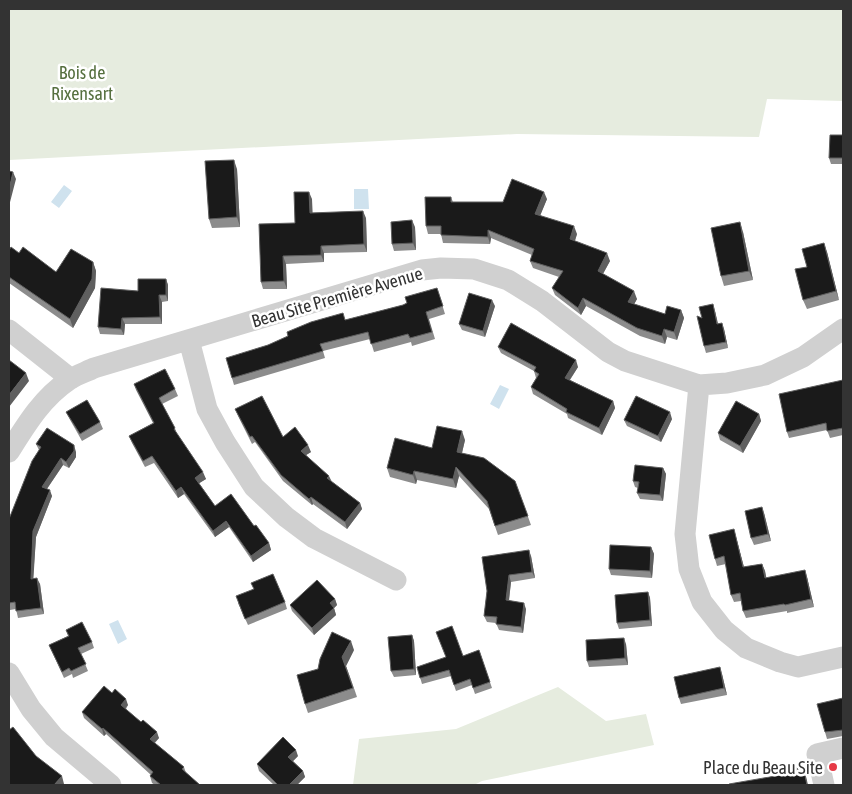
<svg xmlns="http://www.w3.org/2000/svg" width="852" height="794" viewBox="0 0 852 794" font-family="'Asap Condensed',sans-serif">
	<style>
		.green { fill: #e6ecdf }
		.water { fill: #cfe2ee }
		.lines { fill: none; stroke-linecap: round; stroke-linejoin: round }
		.street { stroke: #d0d0d0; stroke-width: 21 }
		.wall { fill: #8c8c8c }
		.shaded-wall { fill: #5f5f5f }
		.building { fill: #1a1a1a; stroke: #5f5f5f }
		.poi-dot { fill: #e63946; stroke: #fff; stroke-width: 2 }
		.labels { text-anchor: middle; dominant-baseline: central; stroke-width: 5; stroke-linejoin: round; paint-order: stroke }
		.park-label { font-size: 18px; fill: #56703f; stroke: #fff }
		.street-label { font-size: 18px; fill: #333; stroke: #fff }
		.poi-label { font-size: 18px; fill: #333; stroke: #fff; text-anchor: end }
	</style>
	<rect width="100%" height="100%" fill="#fff"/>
	<path class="green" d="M9 9H843V101L767 99 759 137 517 134 9 160Z
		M558 687 606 721 646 714 654 745 482 781 474 785H353L359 739 456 729Z"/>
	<path class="water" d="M64 185 72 191 59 208 51 202Z
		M354 189H368L369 209H354Z
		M500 385 509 389 499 409 490 404Z
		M118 620 127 639 118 644 109 624Z"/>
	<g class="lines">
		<path class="street" d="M9 330 71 379
			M189 340 207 409 225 442 254 487 286 517 314 538 396 580
			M699 385 685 534 689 569 702 602 724 630 746 648 780 662 798 667 843 657
			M9 452C26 425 42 398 69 380 76 375 86 372 94 368L422 270 441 268 474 269 508 280 542 301 608 352 625 361 699 385 727 383 765 375 803 357 843 329
			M9 673 31 709 54 737 111 785
			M824 785 817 754 843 748"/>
	</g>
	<path class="wall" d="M843 135V164H831L829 158Z
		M237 169 240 227 212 228 209 219Z
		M451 197 453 202H503L547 199 540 215 577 234 575 241 610 261 603 274 637 299 634 304 665 314 681 310 684 318 677 340 667 337 665 344 640 336 586 306 581 315 555 295 552 288 559 277 533 268 530 261 532 255 491 238 490 244 443 243 441 234H428L426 226Z
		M312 199V213L366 218 367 252 324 253V262L286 264 287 289H263L261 282 295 223Z
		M415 227 416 250 394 251 392 244Z
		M743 232 753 280 724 286 721 276Z
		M9 250 19 253 56 272 93 262 96 271 95 288 73 328 9 283Z
		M827 252 839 300 807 309 803 300 807 267Z
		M166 279 168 285V301L162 302V324H125L124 335 100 334 98 327 138 291Z
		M437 288 445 314 429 319 435 339 412 346 411 342 374 352 370 339 323 351 325 358 234 385 232 378 268 345 345 320 403 305Z
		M495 306 485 337 462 330 459 324Z
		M715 311 718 323 724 329 728 348 706 353 704 346 702 318Z
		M498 347 578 367 570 380 613 401 615 408 602 435 568 418 567 414 533 394 531 387 536 378 534 371 501 353Z
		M843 380V435L830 438 827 430 789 438 787 432Z
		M134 384 175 389 178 396 162 404 175 428 177 435 206 479 199 483 215 506 254 526 269 543 271 550 253 562 229 527 215 537 184 494 178 498 154 463 145 467 132 443 129 436 153 423 136 390Z
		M235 409 283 437 311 452 306 455 331 482 360 503 362 509 347 529 313 504 312 505 283 481 255 442 252 444 238 416Z
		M66 412 100 422 103 429 82 441 69 418Z
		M759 414 761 421 743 453 720 440 718 433Z
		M672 419 661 442 627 426 624 420Z
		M465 440 462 453 515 481 531 525 498 535 489 509 459 476 456 488 417 480 416 484 390 477 387 468 432 448Z
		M36 444 76 452V457L69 468 63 465 47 489 52 496 36 537 33 578 40 584 44 614 18 618 16 609 10 610 9 606V519L39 450Z
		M663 468 666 474 663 501 640 499 637 493 638 488 635 487 633 481Z
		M764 513 771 541 754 545 751 538Z
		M734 529 736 537 744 567 762 564 765 571 766 578 807 577 814 607 787 613V611L746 618 743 611 741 601 734 602 731 595 726 564 717 566 715 559Z
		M651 547 654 554 652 578 611 575 609 569Z
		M531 556 535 578 511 582 509 601 526 609 523 633 499 630 496 623 487 622 484 616 487 591Z
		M648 592 650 598 652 626 619 629 617 623Z
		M335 599 337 605 334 608 336 615 314 635 292 611 290 605Z
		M285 602 287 609 248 625 238 603Z
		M66 630 92 642 94 648 81 654 88 671 73 678 72 674 64 678 49 645 68 636Z
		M412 635 414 641 416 675 394 677 391 671Z
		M626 644 628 665 589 667 587 661Z
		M354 650 346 666 357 697 308 713 305 704 318 669Z
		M479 650 492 688 475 694 472 685 456 691 451 676 422 684 417 667 463 656Z
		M722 674 727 695 681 704 679 698Z
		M112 693 128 705 126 709 159 738 155 743 184 767 186 773 200 785H155L152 783 150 776 151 775 106 734 104 736 84 718 82 712Z
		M843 698V736L827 739 825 732Z
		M298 756 293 761 303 771 305 777 297 785H274L259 771 257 764Z"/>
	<path class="shaded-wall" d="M234 160 237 169 240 227 237 217Z
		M13 172 16 179 9 206V190Z
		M309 192 312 199 313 221 310 213Z
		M544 192 547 199 538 221 535 214Z
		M363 211 366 218 367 252 364 244Z
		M412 220 415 227 416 250 413 243Z
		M740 222 743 232 753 280 749 271Z
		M574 226 577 234 573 246 570 239Z
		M488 230 491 238 490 244 488 237Z
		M824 243 827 252 839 300 836 291Z
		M321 246 324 253V262L321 255Z
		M607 253 610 261 600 279 598 271Z
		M283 256 286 264 287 289 284 281Z
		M93 262 96 271 95 288 73 328 70 319Z
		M166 279 168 285V301L166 295Z
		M634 291 637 299 631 310 628 302Z
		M159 295 162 302V324L160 317Z
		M583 298 586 306 581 315 578 308Z
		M492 300 495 306 485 337 483 331Z
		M713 304 715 311 719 330 717 324Z
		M681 310 684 318 677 340 674 332Z
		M122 318 125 324 124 335 121 329Z
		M722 323 724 329 728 348 726 342Z
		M664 329 667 337 665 344 662 336Z
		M576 360 578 367 567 384 565 378Z
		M26 373 29 381 9 407V395Z
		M613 401 615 408 602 435 599 428Z
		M670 412 672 419 661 442 658 436Z
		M759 414 761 421 743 453 740 446Z
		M462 431 465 440 460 461 457 452Z
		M74 445 76 452V457L69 468 66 462Z
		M308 445 311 452 303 457 301 451Z
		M61 458 63 465 44 493 42 487Z
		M456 467 459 476 456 488 453 479Z
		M663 468 666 474 663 501 660 495Z
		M414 471 417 480 416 484 413 475Z
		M203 472 206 479 198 484 195 478Z
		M329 476 332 482 327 478Z
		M181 487 184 494 178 498 176 491Z
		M50 490 52 496 36 537 33 585 31 579 33 531Z
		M311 497 313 504 312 505 309 499Z
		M360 503 362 509 347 529 345 522Z
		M762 507 764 513 771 541 768 534Z
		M226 521 229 527 215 537 213 531Z
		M734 529 736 537 746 575 743 567Z
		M269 543 271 550 253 562 251 556Z
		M651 547 654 554 652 578 650 571Z
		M529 550 531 556 535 578 532 572Z
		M762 564 765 571 768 586 765 578Z
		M805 570 807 577 814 607 811 599Z
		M509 575 511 582 508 607 506 600Z
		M37 578 40 584 44 614 41 608Z
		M648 592 650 598 652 626 650 620Z
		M335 599 337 605 332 610 330 603Z
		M524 603 526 609 523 633 521 627Z
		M334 608 336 615 314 635 312 628Z
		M412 635 414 641 416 675 414 669Z
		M624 638 626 644 628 665 625 658Z
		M351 641 354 650 346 666 357 697 342 657Z
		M720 667 722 674 727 695 724 688Z
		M126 699 128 705 123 711 121 705Z
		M103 728 106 734 104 736 102 729Z
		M157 732 159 738 152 745 150 739Z
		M296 750 298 756 291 763 288 757Z
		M803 766 805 772 808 785H807Z
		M303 771 305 777 297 785H289Z
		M62 776 64 784V785H54Z"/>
	<path class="building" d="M830 135H843V158H829Z
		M234 160 237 217 209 219 205 161Z
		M9 171 13 172 9 190Z
		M512 179 544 192 535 214 574 226 570 239 607 253 598 271 634 291 628 302 665 314 667 306 681 310 674 332 664 329 662 336 637 328 583 298 578 308 552 288 563 271 530 261 534 249 488 230V237L441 235V226H426L425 197H451V202H503Z
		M294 192H309L310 213 363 211 364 244 321 246V255L283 256 284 281 261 282 259 224 295 223Z
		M412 220 413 243 392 244 391 222Z
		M740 222 749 271 721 276 711 228Z
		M824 243 836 291 803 300 795 269 807 267 802 249Z
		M11 247 19 253 23 247 56 272 71 249 93 262 92 279 70 319 9 277V250Z
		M138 279H166V295H159L160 317 122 318 121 329 98 327 101 288 138 291Z
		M437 288 443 306 426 312 432 332 410 338 408 334 371 344 368 332 320 344 323 351 232 378 226 358 268 345 288 336 287 332 311 322 343 313 345 320 403 305 407 303 405 297Z
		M469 293 492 300 483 331 459 324Z
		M713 304 717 324 722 323 726 342 704 346 697 316 702 318 699 307Z
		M511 323 576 360 565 378 613 401 599 428 566 412 567 409 531 387 539 374 534 371 536 367 498 347Z
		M9 360 26 373 9 395Z
		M165 369 175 389 159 398 175 428 174 429 203 472 195 478 215 506 231 494 254 526 256 525 269 543 251 556 226 521 213 531 181 487 176 491 152 456 143 461 129 436 154 423 134 384Z
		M843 380V428L827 431 826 423 787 432 779 394Z
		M262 396 283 437 295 427 308 445 301 451 329 476 327 478 360 503 345 522 311 497 309 499 281 475 252 436 250 437 235 409Z
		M636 396 670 412 658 436 624 420Z
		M87 400 100 422 80 434 66 412Z
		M736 401 759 414 740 446 718 433Z
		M437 426 462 431 457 452 484 458 515 481 528 516 495 526 487 501 456 467 453 479 414 471 413 475 387 468 395 438 432 448Z
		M47 428 74 445V451L66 462 61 458 42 487 50 490 33 531 31 579 37 578 41 608 16 611 15 602 9 603V519L32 461 41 447 36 444Z
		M635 465 663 468 660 495 637 493 639 482 633 481Z
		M762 507 768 534 751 538 745 511Z
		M734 529 743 567 762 564 765 578 805 570 811 599 785 605 784 604 743 611 740 593 731 595 724 556 715 559 709 535Z
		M610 545 651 547 650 571 609 569Z
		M529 550 532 572 509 575 506 600 524 603 521 627 496 624 497 617 484 616 487 591 482 557Z
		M273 574 285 602 245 619 236 596 254 589 251 583Z
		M317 580 335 599 330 603 334 608 312 628 290 605Z
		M648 592 650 620 617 623 615 595Z
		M82 622 92 642 78 648 86 664 71 671 69 668 62 672 49 645 69 636 66 630Z
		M452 626 463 656 479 650 490 682 473 688 470 679 454 685 449 670 420 678 417 667 446 657 436 632Z
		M332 632 351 641 342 657 353 688 305 704 297 675 318 669 320 659Z
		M412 635 414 669 391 671 388 637Z
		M624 638 625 658 587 661 586 640Z
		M720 667 724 688 679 698 674 677Z
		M104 686 112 693 115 689 126 699 121 705 141 722 143 720 157 732 150 739 184 767 182 769 200 785H161L150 776 153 772 103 728 102 729 82 712Z
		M843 698V730L825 732 817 704Z
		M13 727 36 756 62 776 54 785H9V730Z
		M283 737 296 750 288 757 303 771 289 785H278L257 764Z
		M803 766 807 785H729V784L781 775 780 770Z"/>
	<circle class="poi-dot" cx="833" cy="767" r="5"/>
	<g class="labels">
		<g class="park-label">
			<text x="82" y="72">Bois de<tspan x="82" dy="21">Rixensart</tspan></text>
		</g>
		<g class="street-label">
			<text transform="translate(337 297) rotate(-16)">Beau Site Première Avenue</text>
		</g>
		<g class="poi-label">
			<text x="823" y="767">Place du Beau Site</text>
		</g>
	</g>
	<rect width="852" height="794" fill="none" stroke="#333333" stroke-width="20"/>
</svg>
